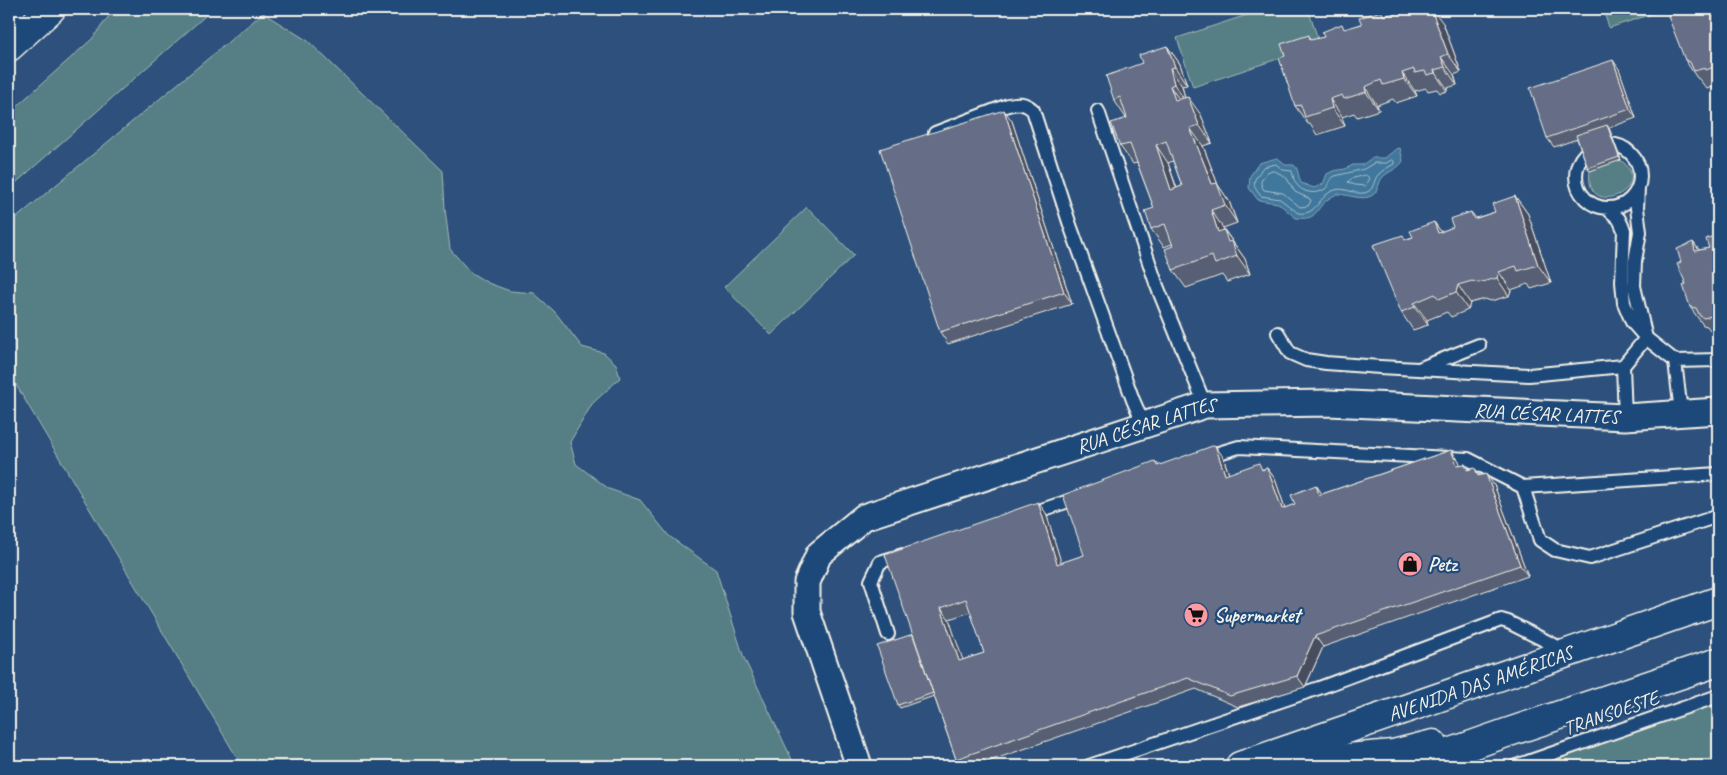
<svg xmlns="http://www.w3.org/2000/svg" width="1727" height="775" viewBox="0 0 1727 775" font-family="Caveat,sans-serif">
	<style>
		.green { fill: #577f85; stroke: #a6b8b6 }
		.water { fill: #40779c; stroke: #88a8ba }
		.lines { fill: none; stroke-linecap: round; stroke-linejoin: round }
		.shore { stroke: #acc0ca; stroke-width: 1 }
		.service-casing { stroke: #f4f1e8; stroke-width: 16 }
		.minor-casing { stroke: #f4f1e8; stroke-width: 29 }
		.secondary-casing { stroke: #f4f1e8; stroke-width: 31 }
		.primary-casing { stroke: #f4f1e8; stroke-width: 31 }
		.trunk-casing { stroke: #f4f1e8; stroke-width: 31 }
		.service { stroke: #1f4a7a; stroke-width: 12 }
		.minor { stroke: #1f4a7a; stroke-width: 25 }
		.secondary { stroke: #1f4a7a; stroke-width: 28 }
		.primary { stroke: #1f4a7a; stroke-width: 28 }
		.trunk { stroke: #1f4a7a; stroke-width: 28 }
		.wall { fill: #575f73; stroke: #f4f1e8; fill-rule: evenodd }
		.shaded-wall { fill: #474d5e; stroke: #f4f1e8 }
		.building { fill: #656e86; stroke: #f4f1e8; fill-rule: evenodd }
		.labels { text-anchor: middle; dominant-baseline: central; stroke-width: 4.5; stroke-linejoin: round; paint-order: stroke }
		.street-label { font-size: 20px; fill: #f4f1e8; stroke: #1f4a7a }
		.poi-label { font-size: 20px; font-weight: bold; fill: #f4f1e8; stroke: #1f4a7a; text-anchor: start }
	</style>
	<rect width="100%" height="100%" fill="#2d517c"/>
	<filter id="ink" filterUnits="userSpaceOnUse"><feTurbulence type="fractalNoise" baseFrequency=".02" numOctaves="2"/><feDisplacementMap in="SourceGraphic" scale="10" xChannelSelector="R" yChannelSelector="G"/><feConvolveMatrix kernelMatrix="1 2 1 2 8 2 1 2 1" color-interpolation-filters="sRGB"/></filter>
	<g filter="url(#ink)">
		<path class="green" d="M114 9H213L9 189V113L92 39Z
			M1265 9H1308L1320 45 1193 87 1177 38Z
			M1603 9H1667L1609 28Z
			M263 13 308 41 443 171 445 209 450 249 470 272 488 283 510 291 534 293 555 312 582 347 604 353 616 364 620 378 592 404 570 442 576 464 609 489 640 500 669 536 716 570 744 658 795 766H242L9 373V224Z
			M1619 159C1661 187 1583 223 1590 171Z
			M807 207 854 255 771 335 724 287Z
			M1718 700V766H1519Z"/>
		<path class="water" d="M1400 148 1403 161C1398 169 1391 170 1384 176 1379 180 1379 188 1375 193 1366 203 1348 194 1337 194 1333 196 1329 198 1326 201 1313 212 1318 220 1296 218L1278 203 1258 200 1249 188 1250 176 1259 163 1277 158 1283 162 1285 165H1294C1299 169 1298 177 1301 183L1314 188 1323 184 1327 174 1333 171 1345 169 1353 165H1362L1372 158H1385L1396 149Z"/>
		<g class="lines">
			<path class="shore" d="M1392 160 1394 161V164C1389 167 1382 170 1378 175 1374 179 1374 188 1369 191 1359 198 1345 186 1335 190 1318 195 1318 216 1298 213L1280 199 1261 196C1249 182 1255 180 1263 167L1276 164 1283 170 1292 171C1293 176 1294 182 1298 186 1304 193 1317 195 1325 189 1330 185 1329 179 1335 176L1364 169 1374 163H1386Z
				M1275 171 1286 177 1295 192 1310 199 1311 201 1308 206 1300 207 1283 193 1264 190C1258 182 1262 179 1267 172Z
				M1366 175 1369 178 1365 186 1355 185 1348 182 1351 179Z"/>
			<defs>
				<path id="service" d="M1098 111 1157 286 1205 405
					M935 133 1008 105C1018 103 1024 102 1033 110L1070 225 1133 400 1144 425
					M1576 176a32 32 0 1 1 64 0a32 32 0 1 1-64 0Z
					M1638 188 1637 208 1640 232 1635 261 1634 286 1646 338
					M1607 208 1619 219 1624 230 1622 282 1624 303 1632 322 1646 338
					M1278 333 1290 353 1306 360 1326 363 1380 367 1529 375 1623 366
					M1675 361 1718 360
					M1421 368 1479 345
					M1625 417 1623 366 1646 338 1675 361 1681 413
					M1205 457 1239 447 1468 459 1523 487 1718 474
					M1523 487 1540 540 1555 550 1590 558 1718 516
					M1029 514 1081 497
					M888 634 871 581 880 562 903 555
					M1089 766 1319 688 1501 620 1508 622 1566 651
					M1516 766 1718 696"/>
				<g id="minor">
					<path id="s1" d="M859 766 807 612V582L819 554 864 517 1205 405 1329 403 1625 417 1718 411"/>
				</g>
				<g id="secondary">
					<path id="s2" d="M1240 766 1718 601"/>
				</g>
				<path id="primary" d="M9 47 51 9"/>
				<path id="trunk" d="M9 10 11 9
					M1302 766 1337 759 1393 754 1433 744
					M1412 766 1506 733 1718 662"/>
			</defs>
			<use href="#service" class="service-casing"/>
			<use href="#minor" class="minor-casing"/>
			<use href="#secondary" class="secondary-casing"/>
			<use href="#primary" class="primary-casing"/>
			<use href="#trunk" class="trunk-casing"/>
			<use href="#service" class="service"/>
			<use href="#minor" class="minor"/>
			<use href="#secondary" class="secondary"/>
			<use href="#primary" class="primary"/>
			<use href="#trunk" class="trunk"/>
		</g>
		<path class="wall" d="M1718 9V88L1717 86 1707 89 1699 79 1697 78 1685 60Z
			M1384 16 1443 23 1461 72 1454 75 1457 85 1447 88V91L1440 93 1437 89 1428 91 1426 88 1415 91 1417 96 1396 103 1393 99 1377 105 1379 110 1357 117 1354 113 1342 117 1345 126 1317 135 1310 124H1308L1295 106 1285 56 1313 40 1324 37Z
			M1167 46 1180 64 1187 85 1182 86 1185 98 1201 115 1212 143 1203 146 1218 185 1229 201 1237 223 1223 228 1245 259 1250 274 1227 282 1222 275 1186 288 1173 270V246L1172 244 1164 247 1151 229 1154 208 1137 163 1133 164 1120 146 1126 118 1114 100 1142 63ZM1173 161 1182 186 1177 188 1168 163Z
			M1619 69 1636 118 1609 128 1621 160 1590 171 1588 168 1577 139 1554 147 1547 138Z
			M1012 121 1072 304 948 344 940 332Z
			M1515 196 1528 214 1551 283 1531 289 1528 284 1511 290 1509 296 1491 301 1485 299 1470 303 1468 310 1451 317 1447 312 1427 320 1428 325 1413 330 1401 312 1406 239 1413 237 1434 222 1441 232 1453 227 1471 212 1476 218 1495 212Z
			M1718 234V335L1716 336 1713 334 1707 326 1703 325 1690 307 1681 262 1693 242 1699 250 1709 248Z
			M1451 450 1459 461 1460 465 1465 464 1469 469 1480 475 1494 485 1528 576 1323 647 1305 687 1238 707 1196 689 975 766H961L956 759 934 696 900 708 898 705 913 634 1046 513 1061 563 1084 555 1155 461 1159 465 1223 457 1229 474 1263 469 1267 468 1275 479 1285 508 1295 504 1316 485 1322 494ZM971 612 984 653 962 660 949 619Z"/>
		<path class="shaded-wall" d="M1431 9H1432L1443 23 1461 72 1448 54Z
			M1167 46 1180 64 1187 85 1175 67Z
			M1441 57 1454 75 1457 85 1445 67Z
			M1613 60 1619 69 1636 118 1630 109Z
			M1170 68 1182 86 1186 102 1174 84Z
			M1434 70 1447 88V91L1435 73Z
			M1402 73 1415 91 1417 96 1404 79Z
			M1170 86 1182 104 1175 100Z
			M1365 87 1377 105 1379 110 1366 92Z
			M1188 97 1201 115 1212 143 1199 125Z
			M1330 99 1342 117 1345 126 1332 108Z
			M1004 110 1012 121 1072 304 1064 292Z
			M1607 125 1609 128 1621 160 1619 157Z
			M1190 128 1203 146 1218 185 1229 201 1237 223 1225 205 1212 184Z
			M1156 145 1168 163 1183 208 1171 190Z
			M1515 196 1528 214 1551 283 1538 265Z
			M1211 210 1223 228 1225 234 1224 230 1245 259 1250 274 1228 243 1218 232Z
			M1434 222 1447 240 1438 233Z
			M1693 242 1706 260 1695 251Z
			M1499 272 1511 290 1509 296 1497 278Z
			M1458 285 1470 303 1468 310 1456 292Z
			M1414 303 1427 320 1428 325 1415 307Z
			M1215 445 1223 457 1233 486 1225 475Z
			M1451 450 1459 461 1465 476 1457 465Z
			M1267 468 1275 479 1289 520 1282 509Z
			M1486 474 1494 485 1528 576 1520 565Z
			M1316 485 1324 497 1319 495Z
			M1038 502 1046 513 1065 575 1057 564Z
			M941 608 949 619 967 672 959 661Z
			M1315 636 1323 647 1305 687 1297 676Z"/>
		<path class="building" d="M1394 9H1431L1448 54 1441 57 1445 67 1434 70 1435 73 1427 75 1425 71 1415 73 1414 69 1402 73 1404 79 1383 85 1381 80 1365 87 1366 92 1344 99 1342 95 1330 99 1332 108 1305 117 1301 105 1295 106 1279 58 1285 56 1281 44 1309 35 1310 40 1324 37 1322 32 1342 24 1344 29 1362 24 1359 18 1381 11 1384 16 1395 13Z
			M1672 9H1718V62L1712 64 1714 67 1706 70 1705 68 1694 71 1690 62 1685 60 1668 16Z
			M1167 46 1175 67 1170 68 1174 84 1170 86 1175 100 1188 97 1199 125 1190 128 1212 184 1217 183 1225 205 1211 210 1218 232 1224 230 1228 242 1232 241 1237 256 1215 264 1212 256 1173 270 1165 249 1173 246 1165 224 1151 229 1145 211 1154 208 1130 144 1120 146 1111 123 1127 118 1120 97 1114 100 1106 76 1142 63 1139 55ZM1166 141 1182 186 1171 190 1156 145Z
			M1613 60 1630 109 1547 138 1530 88Z
			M1004 110 1064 292 940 332 880 149Z
			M1607 125 1619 157 1588 168 1576 135Z
			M1515 196 1538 265 1518 271 1516 266 1499 272 1497 278 1478 283 1472 281 1458 285 1456 292 1439 299 1435 294 1414 303 1415 307 1401 312 1373 245 1403 235 1405 240 1413 237 1410 231 1434 222 1438 233 1453 227 1450 219 1471 212 1474 219 1495 212 1492 204Z
			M1718 234V314L1704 318 1700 316 1696 308 1690 307 1683 285 1686 284 1677 264 1681 262 1677 249 1693 242 1695 251 1709 248 1706 239Z
			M1215 445 1225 475 1259 463 1262 470 1267 468 1282 509 1295 504 1291 495 1316 485 1319 495 1451 450 1457 465 1465 464 1467 470 1475 468 1478 476 1486 474 1520 565 1315 636 1297 676 1230 696 1188 678 956 759 885 555 1038 502 1057 564 1084 555 1063 495 1155 461 1157 466ZM966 599 984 653 959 661 941 608Z
			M913 634 933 693 898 705 877 646Z"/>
	</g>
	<defs>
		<symbol id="shop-disc" viewBox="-11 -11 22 22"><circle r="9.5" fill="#ff9aa2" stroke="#1f4a7a"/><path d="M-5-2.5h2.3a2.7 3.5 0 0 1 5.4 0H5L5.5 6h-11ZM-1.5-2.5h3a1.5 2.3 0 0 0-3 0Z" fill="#111"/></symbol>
		<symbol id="supermarket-disc" viewBox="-11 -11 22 22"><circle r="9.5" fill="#ff9aa2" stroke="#1f4a7a"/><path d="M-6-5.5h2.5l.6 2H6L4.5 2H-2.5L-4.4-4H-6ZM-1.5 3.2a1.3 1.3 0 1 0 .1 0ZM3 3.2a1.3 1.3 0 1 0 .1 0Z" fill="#111"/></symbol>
	</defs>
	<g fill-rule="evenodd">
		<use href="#shop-disc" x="1396" y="550" width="28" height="28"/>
		<use href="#supermarket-disc" x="1182" y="601" width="28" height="28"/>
	</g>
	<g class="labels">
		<g class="street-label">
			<text stroke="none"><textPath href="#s1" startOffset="982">RUA CÉSAR LATTES</textPath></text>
			<text stroke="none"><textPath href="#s1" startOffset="578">RUA CÉSAR LATTES</textPath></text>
			<text stroke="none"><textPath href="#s2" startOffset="254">AVENIDA DAS AMÉRICAS</textPath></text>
			<text transform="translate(1611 713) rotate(-19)">TRANSOESTE</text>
		</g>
		<g class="poi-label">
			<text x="1428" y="564">Petz</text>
			<text x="1214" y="615">Supermarket</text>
		</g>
	</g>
	<rect width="1727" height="775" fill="none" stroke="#1f4a7a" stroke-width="30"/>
	<rect x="15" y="15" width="1697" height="745" fill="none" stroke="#f4f1e8" stroke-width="2" filter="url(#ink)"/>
</svg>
